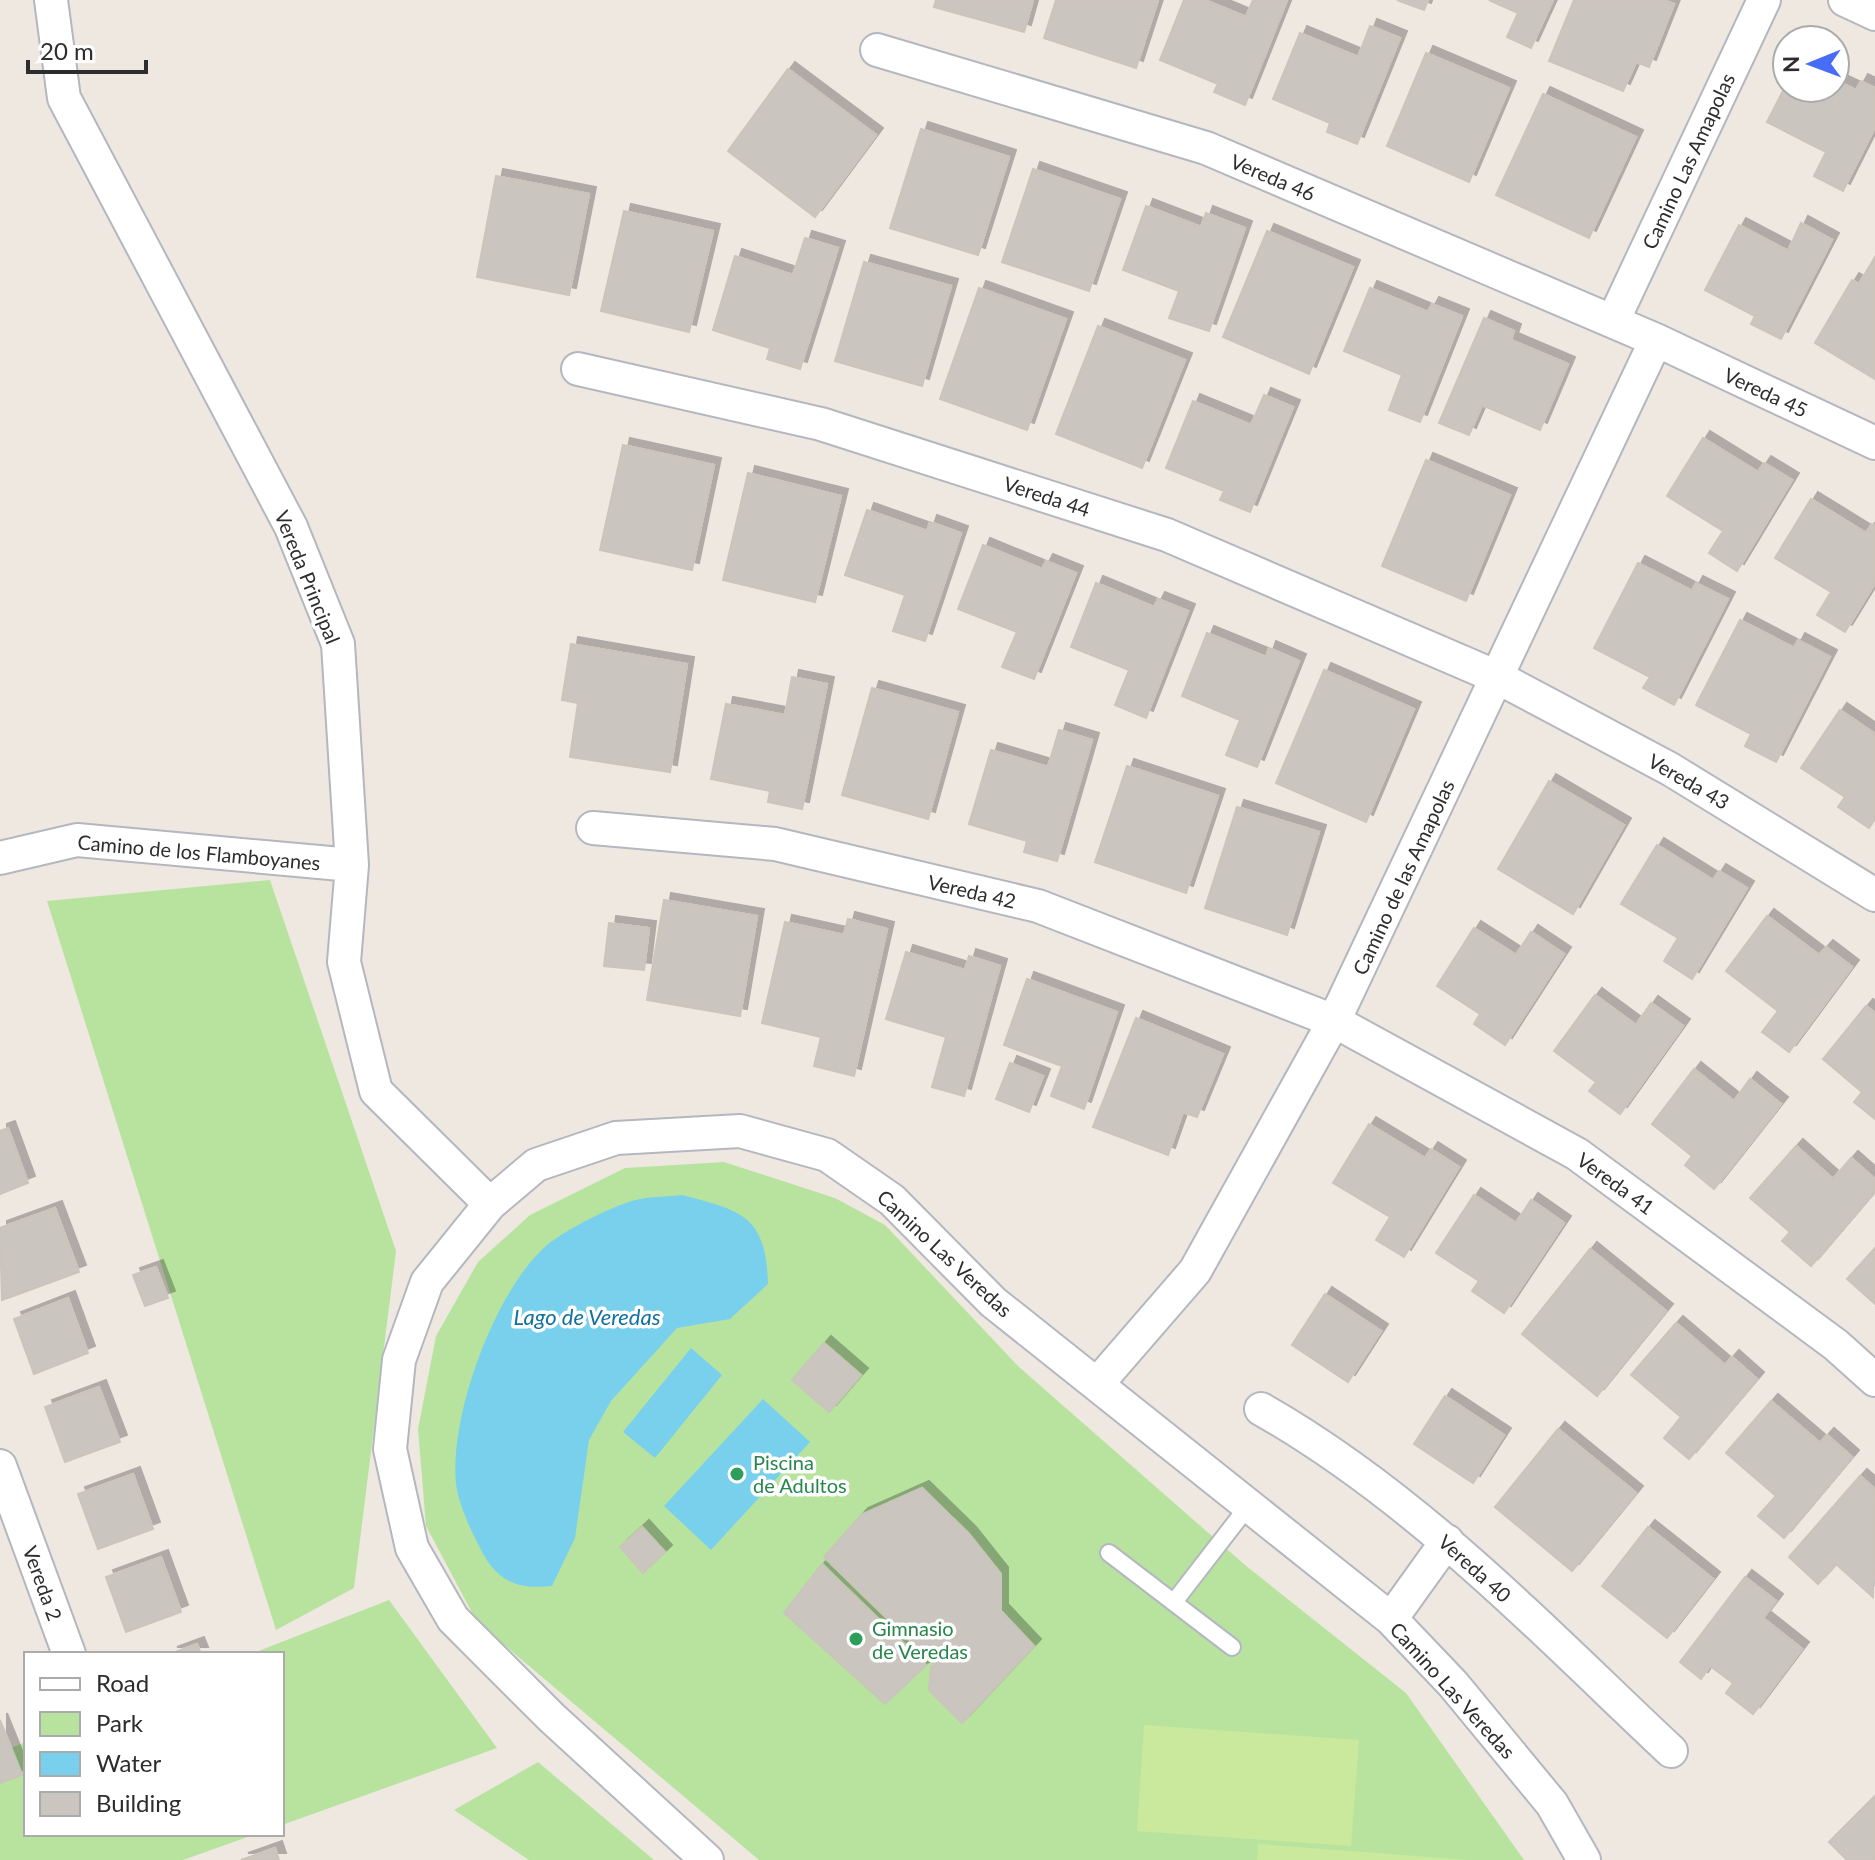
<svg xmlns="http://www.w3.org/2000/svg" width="1875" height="1860" viewBox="0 0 1875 1860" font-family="Lato,sans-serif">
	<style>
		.green { fill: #b8e39f }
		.pitch { fill: #cae99c }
		.water { fill: #78d0ec }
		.building { fill: #cac6bf; stroke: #cac4ba; stroke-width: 2; filter: url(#shadow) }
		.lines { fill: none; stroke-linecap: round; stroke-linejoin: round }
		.lane-casing { stroke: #b4b7c0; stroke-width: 20 }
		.street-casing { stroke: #b4b7c0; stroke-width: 36 }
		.lane { stroke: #fff; stroke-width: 16 }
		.street { stroke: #fff; stroke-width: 32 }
		.leisure-dot { fill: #2e9e5b; stroke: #fff; stroke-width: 3 }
		.labels { text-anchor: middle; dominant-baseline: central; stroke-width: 7; stroke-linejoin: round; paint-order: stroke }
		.street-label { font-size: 20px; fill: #2d2d2d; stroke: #fff }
		.leisure-label { font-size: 20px; fill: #27864d; stroke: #fff; text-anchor: start }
		.water-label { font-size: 22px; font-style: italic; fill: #11719e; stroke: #fff }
	</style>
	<defs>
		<filter id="shadow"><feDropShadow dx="7" dy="-7" stdDeviation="0" flood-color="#0004"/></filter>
	</defs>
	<rect width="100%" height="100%" fill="#eee8e1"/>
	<path class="green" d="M270 880 396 1251 354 1588 276 1630 47 901Z
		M724 1162 835 1198 885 1225 1019 1367 1245 1565 1406 1693 1524 1860H759L477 1622 426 1526 418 1429 436 1336 478 1262 530 1215 625 1168Z
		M389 1600 497 1748 282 1825V1654H251Z
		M26 1742V1834H256L183 1860H0V1752Z
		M538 1762 654 1860H529L454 1810Z"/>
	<path class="pitch" d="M1144 1725 1359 1740 1351 1846 1137 1831Z
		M1258 1844 1468 1860H1257Z"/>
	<path class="water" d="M682 1195C743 1211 766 1216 768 1284L730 1319 677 1328 611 1401 589 1440 575 1538 552 1586C511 1590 494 1578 477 1542 468 1524 459 1504 456 1484 449 1416 495 1290 547 1245 565 1230 617 1203 640 1199 654 1196 668 1197 682 1195Z
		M691 1348 722 1375 655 1458 623 1432Z
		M763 1399 810 1442 711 1550 664 1506Z"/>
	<path class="building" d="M936 0H1033L1024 32 934 7Z
		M1056 0H1158L1136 68 1044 38Z
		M1184 0H1205L1246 17 1253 0H1287L1245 105 1214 92 1218 84 1160 60Z
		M1397 0H1428L1424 10Z
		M1489 0H1553L1531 48 1507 37 1518 13Z
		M1574 0H1664L1674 4 1649 67 1636 62 1623 91 1549 61Z
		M1370 26 1400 38 1357 144 1327 132 1330 123 1273 99 1300 33 1358 57Z
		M1426 53 1509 88 1469 182 1387 146Z
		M788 69 876 135 815 217 728 151Z
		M1835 80 1856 90 1861 81 1875 88V127L1843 191 1814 176 1826 152 1767 122 1787 83V88H1835Z
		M1543 94 1636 137 1589 238 1496 195Z
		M921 129 1009 157 978 255 890 228Z
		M1033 169 1120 199 1089 291 1002 262Z
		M496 176 589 194 569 295 477 277Z
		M1146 206 1201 227 1206 213 1245 228 1209 331 1169 318 1179 291 1123 270Z
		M624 211 713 231 689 332 601 311Z
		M1801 223 1832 240 1781 339 1751 324 1755 316 1705 290 1739 225 1788 251Z
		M1267 231 1353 267 1309 374 1223 337Z
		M805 238 838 248 800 369 767 359 770 348 713 330 735 256 793 275Z
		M1875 257V379L1815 343 1852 280 1859 284Z
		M864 262 951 286 922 386 835 361Z
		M979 288 1066 319 1027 430 940 399Z
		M1370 288 1428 312 1432 304 1462 316 1420 422 1389 410 1402 375 1344 351Z
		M1484 318 1514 331 1511 340 1568 364 1540 430 1482 405 1469 435 1439 423Z
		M1098 326 1185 360 1142 468 1056 434Z
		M1264 395 1293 407 1250 512 1220 500 1224 491 1166 468 1193 401 1251 425Z
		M1703 438 1758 472 1764 463 1792 480 1737 571 1709 553 1723 531 1667 496Z
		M623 445 714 465 692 570 600 550Z
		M1426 460 1510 495 1466 601 1382 566Z
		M748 473 841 496 815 602 723 580Z
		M1811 499 1866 533 1872 524 1875 526V583L1845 632 1817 615 1831 592 1775 558Z
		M867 510 927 531 930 522 961 533 925 641 893 631 905 595 845 575Z
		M983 545 1042 569 1046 561 1076 573 1034 679 1002 667 1017 632 958 609Z
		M1638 563 1692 591 1696 583 1728 599 1674 705 1643 688 1650 677 1594 648Z
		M1096 583 1154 607 1158 599 1188 611 1146 718 1115 705 1129 670 1071 647Z
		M1740 620 1794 648 1798 640 1830 657 1776 762 1745 746 1751 734 1696 705Z
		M1207 633 1266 657 1269 648 1299 661 1257 767 1226 755 1240 720 1182 696Z
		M571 644 687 664 670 772 570 757 578 703 562 700Z
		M1324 670 1414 709 1366 822 1276 783Z
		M792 677 827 684 802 809 768 802 770 791 711 779 726 704 785 715Z
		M872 688 958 712 928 819 842 795Z
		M1840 710 1875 734V819L1869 828 1838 807 1845 797 1801 768Z
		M1059 730 1092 740 1057 861 1024 852 1027 841 969 824 991 750 1048 767Z
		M1127 766 1218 796 1186 893 1095 862Z
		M1549 781 1624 825 1573 914 1498 869Z
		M1237 807 1319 832 1287 935 1205 908Z
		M1657 845 1713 880 1719 871 1747 888 1692 979 1664 961 1678 938 1621 904Z
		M664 900 757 916 740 1016 647 1000Z
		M1767 916 1819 955 1826 947 1852 967 1789 1052 1762 1032 1778 1011 1726 971Z
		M848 919 887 929 854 1076 814 1066 821 1037 762 1023 785 922 844 935Z
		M609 923 649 928 644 970 604 966Z
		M1474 928 1516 955 1531 932 1564 954 1505 1045 1474 1024 1480 1014 1437 986Z
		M906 952 965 970 969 956 1000 966 964 1096 932 1087 946 1037 886 1019Z
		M1027 979 1117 1012 1084 1109 1051 1096 1062 1066 1004 1045Z
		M1595 995 1636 1025 1651 1003 1683 1026 1620 1114 1589 1091 1596 1082 1554 1051Z
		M1866 1006 1875 1013V1119L1854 1102 1862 1092 1823 1059Z
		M1136 1018 1223 1054 1197 1117 1183 1112 1168 1155 1093 1127Z
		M1010 1063 1043 1076 1029 1112 996 1099Z
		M1694 1069 1734 1101 1750 1079 1781 1104 1714 1189 1685 1165 1692 1156 1652 1124Z
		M1369 1124 1425 1158 1431 1149 1459 1167 1404 1257 1376 1240 1390 1217 1333 1183Z
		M8 1128 28 1183 0 1194V1131Z
		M1796 1146 1833 1179 1851 1158 1875 1179V1191L1811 1266 1782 1241 1790 1232 1750 1198Z
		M1474 1195 1516 1223 1531 1200 1564 1223 1504 1313 1472 1291 1479 1281 1436 1253Z
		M55 1208 79 1272 2 1300 0 1228Z
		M1875 1248V1304L1847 1279Z
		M1590 1249 1666 1311 1597 1396 1522 1334Z
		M156 1267 168 1298 145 1306 133 1275Z
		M1325 1294 1381 1331 1348 1382 1292 1345Z
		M68 1298 88 1353 34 1374 14 1319Z
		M1676 1323 1725 1365 1732 1357 1757 1379 1689 1459 1664 1438 1681 1417 1631 1375Z
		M824 1343 861 1375 829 1412 792 1380Z
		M99 1387 120 1442 65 1462 45 1407Z
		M1445 1396 1504 1435 1473 1483 1414 1444Z
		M1771 1401 1820 1443 1827 1435 1852 1457 1784 1538 1758 1516 1776 1496 1726 1453Z
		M1558 1429 1636 1493 1572 1571 1495 1507Z
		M133 1474 153 1529 98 1549 78 1494Z
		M1860 1476 1875 1489 1873 1597 1836 1564 1818 1584 1789 1557Z
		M922 1488 969 1534 1001 1574V1611L1034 1646 962 1723 929 1690 931 1666 940 1670 824 1557 861 1515Z
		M642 1527 665 1552 643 1573 620 1547Z
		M1648 1527 1713 1579 1667 1638 1602 1586Z
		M161 1557 181 1612 126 1632 106 1577Z
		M822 1564 926 1665 885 1704 784 1613Z
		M1745 1577 1776 1601 1763 1618 1802 1649 1753 1714 1726 1693 1733 1683 1710 1666 1701 1679 1680 1662Z
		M197 1644 201 1654H170Z
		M0 1720 22 1775 0 1783Z
		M1875 1796V1860H1847L1829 1842Z
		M275 1848 279 1860H241Z"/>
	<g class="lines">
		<defs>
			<path id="lane" d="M1109 1553 1232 1647
				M1174 1602 1249 1505"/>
			<path id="street" d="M51 0 64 98 291 527 338 644 352 865 344 962 376 1091 490 1204
				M1845 0 1875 14
				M877 50 1206 148 1656 340 1875 443
				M1613 321 1764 0
				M578 369 821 424 1167 535 1497 677 1670 769 1875 895
				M593 828 775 844 1038 906 1334 1021 1577 1154 1836 1345 1875 1380
				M0 858 77 840 352 865
				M1098 1383 1195 1271 1334 1021 1656 340
				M1261 1409C1416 1497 1542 1630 1671 1751
				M0 1466 69 1654
				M1391 1619 1447 1541
				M707 1860 551 1717 453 1619 412 1548 390 1449 399 1360 427 1282 490 1204 536 1165 616 1138 740 1131 827 1155 892 1200 993 1302 1391 1619 1453 1684 1552 1804 1584 1860"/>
		</defs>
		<use href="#lane" class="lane-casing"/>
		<use href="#street" class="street-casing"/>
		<use href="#lane" class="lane"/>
		<use href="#street" class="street"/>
	</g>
	<g class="leisure-dot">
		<circle cx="737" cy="1474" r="8"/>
		<circle cx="856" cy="1639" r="8"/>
	</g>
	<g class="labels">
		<g class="street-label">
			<text transform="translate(1688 161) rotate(-65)">Camino Las Amapolas</text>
			<text transform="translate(1273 177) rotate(23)">Vereda 46</text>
			<text transform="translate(1766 392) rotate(25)">Vereda 45</text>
			<text transform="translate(1047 496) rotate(18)">Vereda 44</text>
			<text transform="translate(308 577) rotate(68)">Vereda Principal</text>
			<text transform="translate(1689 781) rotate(30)">Vereda 43</text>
			<text transform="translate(199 852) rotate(5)">Camino de los Flamboyanes</text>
			<text transform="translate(1403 877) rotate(-65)">Camino de las Amapolas</text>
			<text transform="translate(972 891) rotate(13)">Vereda 42</text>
			<text transform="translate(1616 1183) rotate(36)">Vereda 41</text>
			<text transform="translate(945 1253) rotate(43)">Camino Las Veredas</text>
			<text transform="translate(1475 1568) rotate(42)">Vereda 40</text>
			<text transform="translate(43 1583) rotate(70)">Vereda 2</text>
			<text transform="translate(1453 1690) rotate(48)">Camino Las Veredas</text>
		</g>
		<g class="leisure-label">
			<text x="753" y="1462">Piscina<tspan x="753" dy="23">de Adultos</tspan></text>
			<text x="872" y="1628">Gimnasio<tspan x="872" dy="23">de Veredas</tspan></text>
		</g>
		<g class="water-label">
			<text x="587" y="1316">Lago de Veredas</text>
		</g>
	</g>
	<rect x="24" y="1652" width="260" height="184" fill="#ffffff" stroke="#ababab" stroke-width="2"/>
	<rect x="40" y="1678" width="40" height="12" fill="#ffffff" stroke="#ababab" stroke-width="2"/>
	<text x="96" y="1692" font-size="24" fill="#2d2d2d">Road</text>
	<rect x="40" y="1712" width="40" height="24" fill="#b8e39f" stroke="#ababab" stroke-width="2"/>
	<text x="96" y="1732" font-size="24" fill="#2d2d2d">Park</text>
	<rect x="40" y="1752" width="40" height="24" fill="#78d0ec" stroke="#ababab" stroke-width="2"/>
	<text x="96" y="1772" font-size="24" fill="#2d2d2d">Water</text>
	<rect x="40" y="1792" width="40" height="24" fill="#cac6bf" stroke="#ababab" stroke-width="2"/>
	<text x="96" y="1812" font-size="24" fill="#2d2d2d">Building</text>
	<g transform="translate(1811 64) rotate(269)"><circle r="38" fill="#ffffff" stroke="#ababab" stroke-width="2"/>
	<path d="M0-6L14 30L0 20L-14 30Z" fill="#476cf5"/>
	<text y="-12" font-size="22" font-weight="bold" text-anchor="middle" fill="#2d2d2d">N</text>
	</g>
	<path d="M28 60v12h118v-12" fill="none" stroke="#2d2d2d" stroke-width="4"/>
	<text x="40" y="60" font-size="24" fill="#2d2d2d" stroke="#ffffff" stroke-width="6" paint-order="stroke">20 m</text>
</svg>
